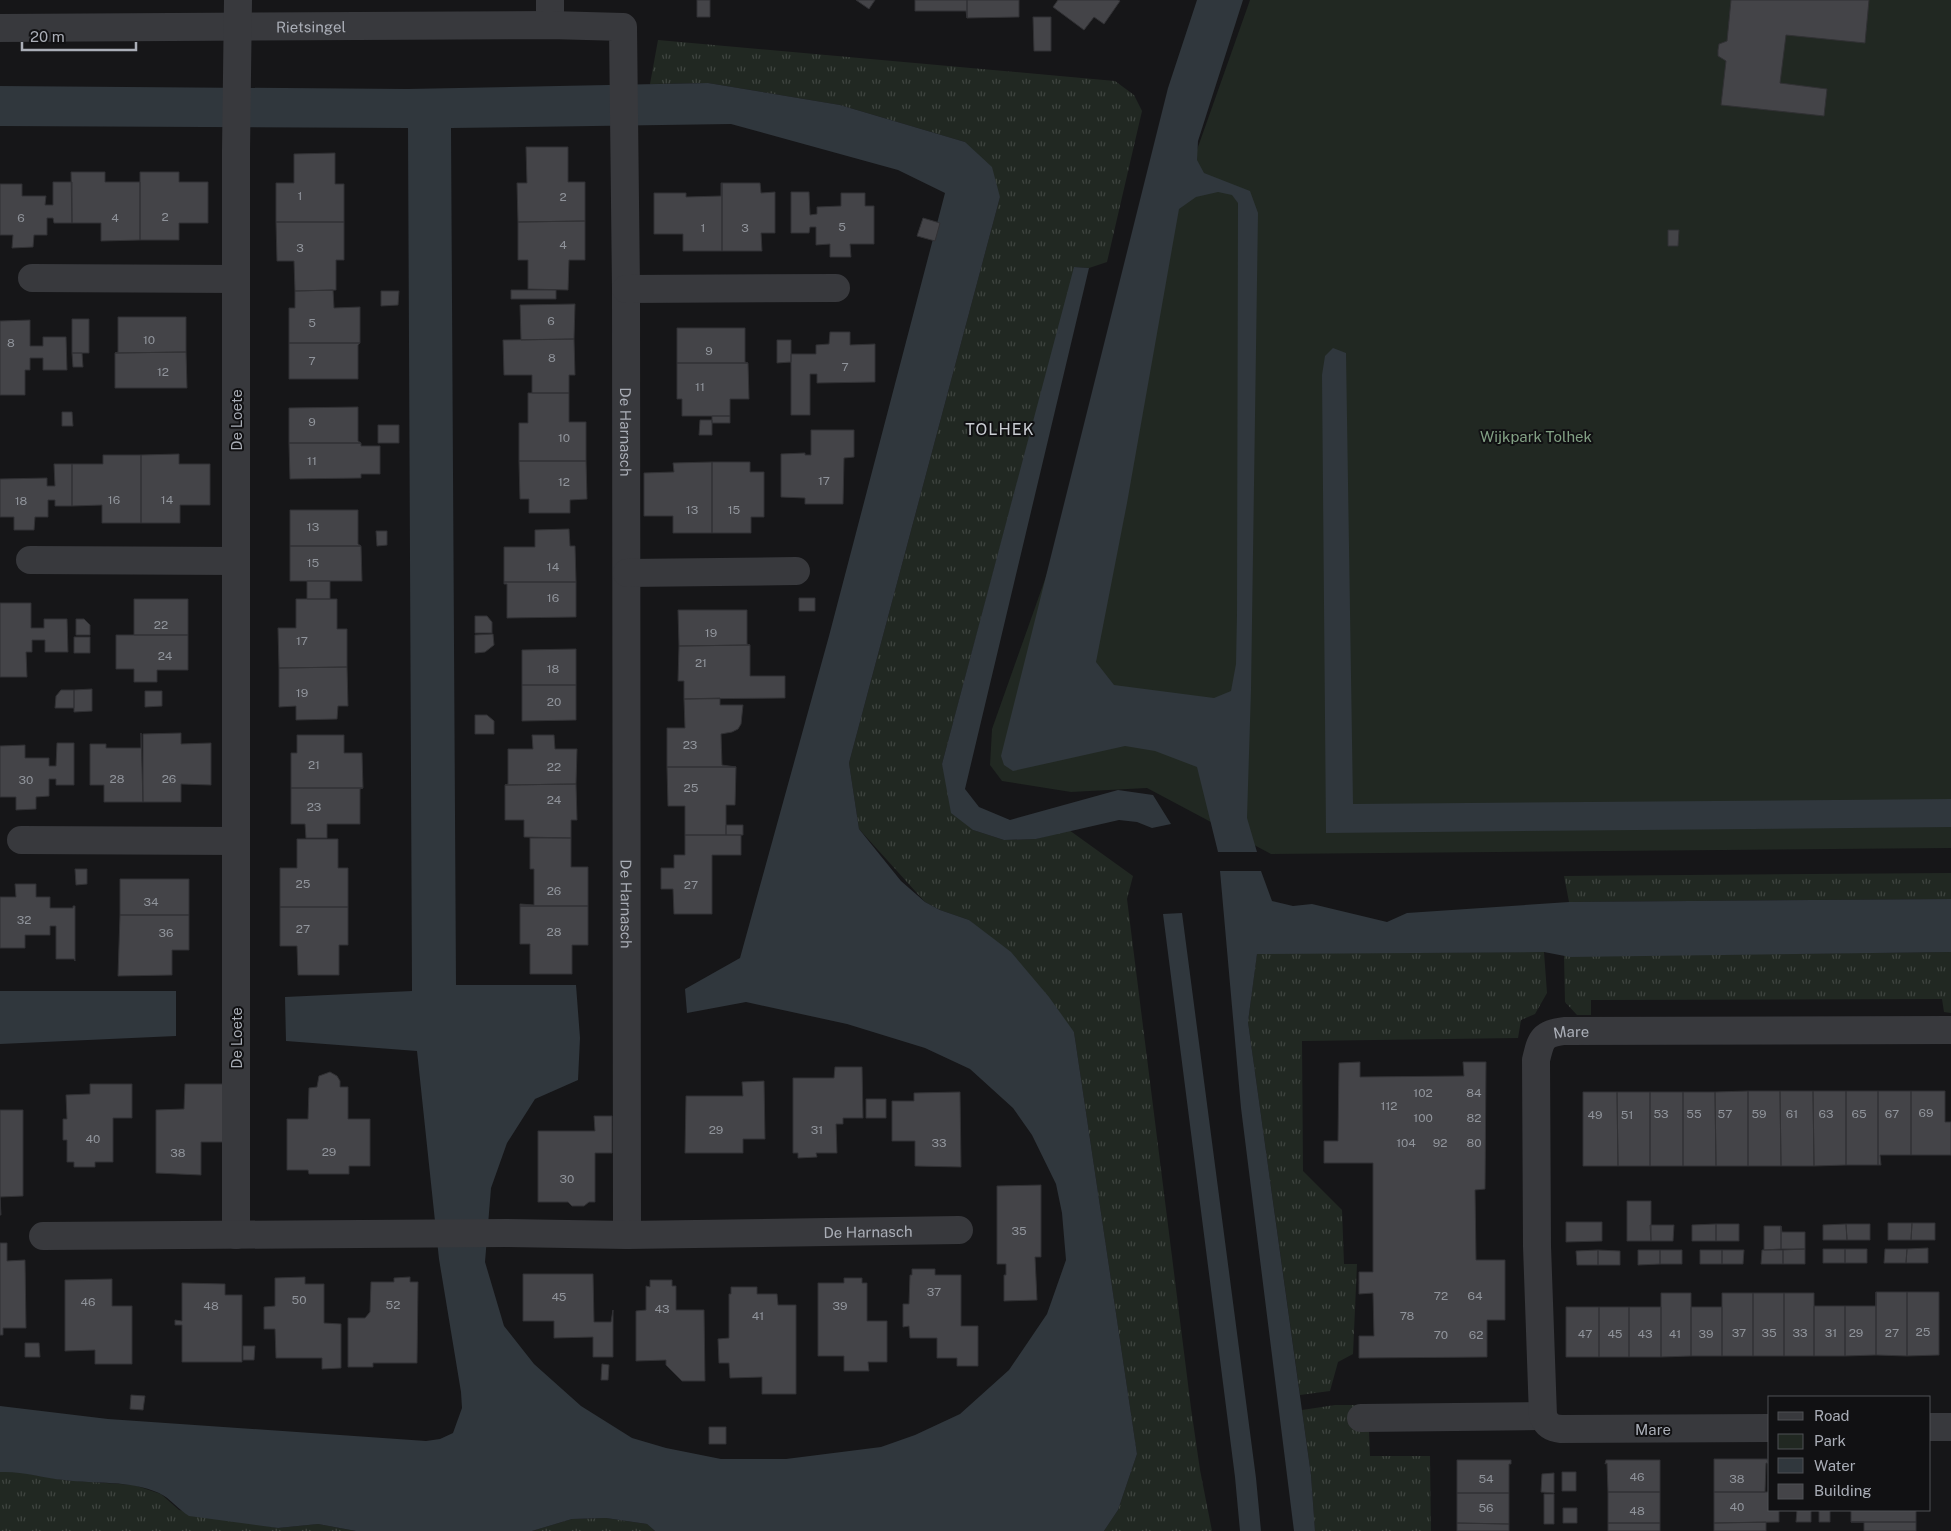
<svg xmlns="http://www.w3.org/2000/svg" width="1951" height="1531" viewBox="0 0 1951 1531" font-family="'Public Sans',sans-serif">
	<style>
		.grass { fill: url(#grass-tufts) }
		.park { fill: #212822 }
		.water { fill: #30373d; fill-rule: evenodd }
		.building { fill: #444448; stroke: #313134 }
		.lines { fill: none; stroke-linecap: round; stroke-linejoin: round }
		.minor { stroke: #38393d; stroke-width: 28 }
		.labels { text-anchor: middle; dominant-baseline: central; stroke-width: 4; stroke-linejoin: round; paint-order: stroke }
		.number-label { font-size: 12px; fill: #90949b }
		.street-label { font-size: 15px; fill: #aaaeb7; stroke: #111113 }
		.park-label { font-size: 15px; fill: #82a084; stroke: #111113 }
		.neighbourhood-label { font-size: 16px; letter-spacing: 1px; fill: #cacdd3; stroke: #111113 }
	</style>
	<defs>
		<pattern id="grass-tufts" width="24" height="20" patternUnits="userSpaceOnUse" patternTransform="scale(1.25)"><rect width="24" height="20" fill="#212822"/><path d="M3 7l-1-3M5 7V3M7 7l1-3M15 17l-1-3M17 17v-4M19 17l1-3" fill="none" stroke="#3f4540"/></pattern>
	</defs>
	<rect width="100%" height="100%" fill="#161618"/>
	<path class="grass" d="M658 40 1115 81 1134 95 1142 111 1107 262 1089 268 1075 267 942 764 973 830 1004 840 1036 839 1069 830 1133 876 1127 899 1191 1408 1200 1470 1212 1531H1104L1118 1510 1137 1454 1074 1032 969 920 940 910 925 902 859 829 849 763 1000 197 965 142 840 105 708 83 650 84Z
		M1951 873V899L1569 902 1564 876Z
		M1544 952 1547 993 1535 1014 1521 1020 1518 1038 1302 1041 1303 1171 1342 1210 1344 1264H1357L1353 1354 1338 1362 1330 1391 1300 1395 1248 1022 1257 953Z
		M1951 952V1013L1944 1012 1942 999 1591 1000V1015H1577L1565 1002 1564 956Z
		M1335 1405H1359V1431H1369L1370 1456H1430L1431 1531H1315L1311 1475 1302 1410Z
		M13 1471 63 1480 134 1485 161 1494 179 1510 278 1528 318 1524 356 1531H0V1472Z
		M606 1518 647 1524 655 1531H532L572 1519Z"/>
	<path class="park" d="M1250 0H1951V848L1271 854 1147 788 1071 792 1002 781 990 765 992 729Z"/>
	<path class="water" d="M1197 0H1243L1198 141 1197 160 1204 173 1250 191 1258 213 1251 690 1247 818 1257 852H1218L1197 767 1155 751 1125 746 1013 771 1004 765 1001 756 1168 88ZM1218 192 1232 195 1238 203 1237 615 1236 664 1231 691 1214 698 1114 685 1096 662 1127 503 1179 209 1196 197Z
		M708 83 840 105 965 142 992 167 1000 197 849 763 859 829 901 881 925 902 940 910 969 920 1011 952 1049 997 1074 1032 1137 1454 1118 1510 1104 1531H655L647 1524 606 1518 572 1519 532 1531H356L318 1524 278 1528 189 1516C179 1510 170 1498 159 1493 129 1480 96 1484 64 1480 43 1478 22 1471 0 1472V1406L108 1419 426 1441 440 1439 453 1433 462 1408 461 1392 439 1259 417 1051 286 1041 285 997 412 991 408 128 0 126V86L407 89ZM731 124 898 170 945 193 829 636 740 958 685 989 687 1013 746 1002 847 1024 925 1048 970 1069 1013 1108 1032 1135 1056 1184 1062 1213 1066 1260 1047 1314 1009 1370 960 1414 915 1435 881 1447 786 1459H721L666 1448 632 1438 581 1406 534 1364 504 1326 485 1262 491 1188 507 1143 535 1099 578 1080 580 1038 576 985H456L451 128Z
		M1074 267 1089 268 965 789 979 807 1010 820 1118 790 1153 795 1171 824 1152 828 1137 822 1119 820 1036 839 1004 840 973 830 951 813 942 764Z
		M1333 348 1346 353 1353 804 1951 799V827L1326 833 1322 375 1325 356Z
		M1220 871H1261L1272 901 1293 906 1312 904 1387 922 1407 913 1569 902 1951 899V952L1570 957 1544 952 1257 954 1248 1022 1311 1475 1315 1531H1294L1241 1108Z
		M1182 913 1256 1478 1261 1531H1240L1235 1477 1163 914Z
		M0 991H176V1036L0 1044Z"/>
	<path class="building" d="M697 0H710V17H697Z
		M856 0H875L869 9Z
		M915 0H967V18L966 11H915Z
		M967 0H1019V17L967 18Z
		M1058 0H1118L1120 1 1104 24 1094 17 1084 30 1053 7Z
		M1731 0H1869L1865 43 1786 35 1780 83 1827 89 1824 116 1721 105 1726 61 1718 56V50L1719 44 1727 41Z
		M1033 17H1051V51H1034Z
		M526 147H568V182H585V221L518 222 517 183H527Z
		M335 153V184H344V222H276V183H294V154Z
		M71 172H105V182H140V240L101 241V223H72Z
		M140 172H179V182H208V223H179V240H140Z
		M53 182H72V223H54L53 218H47V235H34L33 247 12 248 13 235H0V184H22V196H46L45 205H53Z
		M721 183H722V251H683V234H654V193H686V197L721 196Z
		M722 183H760L761 193 775 192V233H761L762 251H722Z
		M791 192H809L810 215 817 214V207L841 206V193H865V206H874V244H850L851 257H830V244L816 245V227H810L809 233H791Z
		M923 218 940 223 935 241 917 236Z
		M585 221V260H569L568 290 528 289V260H518V222Z
		M276 222H344V260H336V290L295 291 294 261H277Z
		M1668 230H1679L1678 246H1668Z
		M333 290 334 308 360 307V343H289V308H295V291Z
		M511 290H556V299H511Z
		M381 291H399L398 305 381 306Z
		M575 304 574 339 521 340 520 305Z
		M118 317H186V352L115 353 118 352Z
		M72 319H89V353H72Z
		M30 320V346H43V337H66L67 370H43V358H30V370H25V395H0V321Z
		M677 328H745V362L748 363H677Z
		M830 332H850V345L875 344V382L817 383V374H810V415H791V354H816V345L829 344Z
		M574 339 575 375H569V393H532V375H504L503 340Z
		M777 340H791V362L777 363Z
		M289 343H360L358 345V379H289Z
		M186 352 187 388H115V353Z
		M72 353H82L83 367H73Z
		M677 363H748L749 399H730V416H682V399H677Z
		M528 393H569V422H586V461H519V423H528Z
		M358 407V441L361 443H289V408Z
		M62 412H72L73 426H62Z
		M712 416H730V423H712Z
		M700 420H712V435H699Z
		M378 425H399V443H378Z
		M811 430H854V457L844 458 843 504H805V498L781 497V454L805 453V455H811Z
		M289 443H361V446H380V474H361V478L290 479Z
		M179 454V464H210V505H180V523H141V455Z
		M103 455H141V523H102V505L72 506V464H103Z
		M519 461H586L587 499 570 500V513H529V499H520Z
		M712 462V533H673V516H644V473L674 472 673 463Z
		M712 462H750V472H764V517H751V533H712Z
		M54 464H72V506H55V500H48V517H35L34 530H14V517H0V479L47 478V486H55Z
		M290 510H358V544L361 546H290Z
		M569 529 570 546H575L576 582H504V547H535V530Z
		M376 531H387V545L377 546Z
		M290 546H361L362 581H290Z
		M307 581H330V599H307Z
		M504 582H576V617L507 618V584H504Z
		M799 598H815V611H799Z
		M134 599H188V635H134Z
		M296 599H337V629H347V667L279 668 278 628H296Z
		M0 603H31V628H44V619H67L68 652H45V640H32V652H26L27 677H0Z
		M678 610H747V644L750 645 679 646Z
		M475 616H487L492 622V633H475Z
		M76 619H84L90 625V635H76Z
		M493 634 494 645 485 652 475 653V635Z
		M116 635H188V670H157V682H134V669H116Z
		M74 637H90V653H74Z
		M750 645V676H785V698L684 699V681H678L679 646Z
		M576 649V685H522V650Z
		M347 667 348 706H338L337 719 296 720V706L279 707V668Z
		M522 685H576V720L522 721Z
		M92 689V711L74 712V690Z
		M61 690H74V708H55L56 696Z
		M145 691H162V706L145 707Z
		M720 698V705H743L741 724 738 729 732 732 721 734 722 765 736 767H667V728H685L684 699Z
		M475 715H487L494 721V734H475Z
		M141 733 143 802H104V785H90V744H106V748H141Z
		M181 733V744L211 743V785L181 784V802H143V734Z
		M297 735H344V753H362L363 788H291V753H297Z
		M532 735H554L555 749H577L576 784 505 785 508 784V749H533Z
		M57 743H74V785H56V779H49V796L36 797V809L16 810V797H0V746L25 745V758H49V766H56Z
		M667 767H736L735 805H726V835H685V806H668Z
		M576 784 577 820H571V838L524 837V820H505V785Z
		M291 788H363L360 789V824H327V838H306L305 824H291Z
		M726 825H743V835H726Z
		M685 835H741V855H712V914H674L673 889H661V868H674V855H685Z
		M530 838H571V867H588V906H520V904L534 905V869H530Z
		M297 839H338V868H348V907H280V868H297Z
		M75 869H87V884L76 885Z
		M120 879H189V915H120Z
		M15 884H36V897H50V908H73V906H75V961L74 959H56V926H50V935H25V948H0V897H16Z
		M520 906H588V945H572V974H530V944H520Z
		M280 907H348V945H339V975H298L297 946H280Z
		M120 915H189V950H172V975L118 976Z
		M1360 1062V1077L1464 1076 1463 1062H1486L1485 1189 1475 1190 1476 1260H1505V1320H1487V1357L1359 1358V1336H1374L1373 1293 1359 1294V1272H1373V1163H1324V1141H1338L1339 1063Z
		M835 1067H862L863 1118H843V1124H836L837 1153H816L817 1157 798 1158V1153H793V1078H834Z
		M330 1072 337 1076 340 1081V1087H348V1119H370V1166H349V1174H309L308 1170H287V1119H308L309 1088 317 1087 319 1076Z
		M764 1081 765 1139H743V1153H685L686 1096H743L742 1082Z
		M90 1084H132V1118H113V1162H95V1167H74V1162H67V1140H63V1119H67L66 1095 90 1094Z
		M185 1084H224V1142H201V1175L156 1173V1110L184 1109Z
		M1748 1091H1780L1781 1166H1748Z
		M1748 1091V1166H1716L1715 1092Z
		M1780 1091H1813L1814 1166H1781Z
		M1813 1091H1846V1165L1814 1166Z
		M1846 1091H1878V1165H1846Z
		M1878 1091H1911V1155H1880L1881 1165H1878Z
		M1911 1091H1945V1122H1951V1155H1911Z
		M960 1092 961 1167 915 1166V1141H892V1101H914V1093Z
		M1583 1092H1617L1618 1166H1583Z
		M1617 1092H1650V1166H1618Z
		M1650 1092H1683V1166H1650Z
		M1683 1092H1715L1716 1166H1683Z
		M866 1099H886V1118H866Z
		M0 1110H23V1196L0 1197 1 1215H0Z
		M594 1116H612V1153H595V1202H589L584 1206H572L568 1202H538V1131H595Z
		M1041 1185V1257H1035L1037 1300 1004 1301V1275H1006V1264H997V1186Z
		M1627 1201H1651V1241H1627Z
		M1566 1222H1602V1241L1566 1242Z
		M1888 1223H1912L1911 1240H1888Z
		M1912 1223H1935V1240H1911Z
		M1716 1224V1241H1692V1225Z
		M1716 1224H1739V1241H1716Z
		M1846 1224H1870V1240H1847Z
		M1846 1224 1847 1240H1823V1225Z
		M1650 1225H1674L1673 1241H1651Z
		M1764 1226H1781V1249L1764 1250Z
		M1781 1226 1782 1232H1805V1249H1781Z
		M0 1243H7V1261L25 1260 26 1328H3V1335H0Z
		M1928 1248V1263H1906L1907 1249Z
		M1805 1249V1264H1783V1250Z
		M1823 1249H1845V1263H1823Z
		M1845 1249H1867V1263H1845Z
		M1885 1249H1907L1906 1263H1884Z
		M1598 1250V1265H1577L1576 1251Z
		M1598 1250 1620 1251V1265H1598Z
		M1638 1250H1660V1264L1638 1265Z
		M1660 1250H1682V1264H1660Z
		M1700 1250H1722V1264H1700Z
		M1722 1250H1744L1743 1264H1722Z
		M1762 1250H1783V1264H1761Z
		M912 1269H935V1275H961V1326H978V1366H957V1358H937V1338H910L909 1326 903 1327V1304H909L910 1275H912Z
		M523 1274H593L594 1322H611L613 1310V1357H593V1337L554 1338V1321H523Z
		M305 1277V1284H324V1323L341 1324V1368L322 1369V1358H276L275 1329H264V1307L275 1306V1278Z
		M410 1277V1282H418L417 1363H373V1367H348V1318H365L370 1312 371 1282H394V1278Z
		M844 1278H862V1283H867V1321H887V1362H868L869 1371H844V1356H818V1283H844Z
		M112 1279V1306H132V1364H95V1350L65 1351V1280Z
		M650 1280H672V1286H676V1310H704L705 1381H682L666 1365V1360L636 1361V1311L646 1310V1286L650 1287Z
		M182 1283 225 1284V1295H242V1362H182V1325H175V1320L182 1321Z
		M731 1287H757V1294H777L778 1305H796V1394H762V1377L730 1378 729 1363H719L718 1339 729 1338V1294H731Z
		M1876 1292H1907V1356L1876 1355Z
		M1876 1292V1355L1845 1356V1306H1876Z
		M1907 1292H1939V1355L1907 1356Z
		M1661 1293H1691V1356L1661 1357Z
		M1722 1293H1753V1356H1722Z
		M1753 1293H1784V1356H1753Z
		M1784 1293H1814V1356H1784Z
		M1814 1306H1845V1356H1814Z
		M1566 1307H1599V1357H1566Z
		M1599 1307H1629V1357H1599Z
		M1629 1307H1661V1357H1629Z
		M1691 1307H1722V1356H1691Z
		M25 1343H39L40 1357H25Z
		M243 1346H255L254 1360H243Z
		M602 1364 609 1365 608 1380H601Z
		M131 1395 145 1396 143 1410 130 1409Z
		M709 1427H726V1444H709Z
		M1714 1459H1767L1768 1463H1766L1765 1492H1714Z
		M1457 1460H1511V1464H1509V1493H1457Z
		M1606 1460H1660V1492H1608L1607 1463 1605 1464Z
		M1562 1472H1576V1491H1562Z
		M1554 1473V1493L1541 1492 1542 1474Z
		M1608 1492H1660V1523H1608Z
		M1714 1492H1770V1510H1779V1522L1714 1523Z
		M1457 1493H1509V1524L1457 1523Z
		M1544 1494H1554V1524H1544Z
		M1563 1508H1577V1523H1563Z
		M1797 1510H1811V1522H1796Z
		M1819 1510H1830V1522H1819Z
		M1851 1510H1916V1522H1851Z
		M1766 1522V1531H1714V1523Z
		M1851 1522H1916V1531H1864V1522Z
		M1457 1523 1509 1524V1531H1457Z
		M1608 1523H1660V1531H1608Z"/>
	<g class="lines">
		<g class="minor">
			<path d="M550 0V25"/>
			<path id="s1" d="M0 28 550 25 623 27 626 289 627 1235"/>
			<path d="M32 278 236 279"/>
			<path d="M626 289 836 288"/>
			<path d="M30 560 236 561"/>
			<path d="M627 573 796 571"/>
			<path d="M21 840 236 841"/>
			<path d="M236 1235V151L238 0"/>
			<path id="s2" d="M43 1236 505 1233 627 1235 959 1230"/>
			<path d="M1361 1418 1543 1416"/>
			<path d="M1930 1427H1951"/>
			<path id="s3" d="M1770 1428 1561 1429C1551 1428 1547 1425 1543 1416L1537 1246 1536 1060C1541 1039 1542 1034 1564 1031L1951 1030"/>
		</g>
	</g>
	<g class="labels">
		<g class="number-label">
			<text x="300" y="196">1</text>
			<text x="563" y="197">2</text>
			<text x="165" y="217">2</text>
			<text x="21" y="218">6</text>
			<text x="115" y="218">4</text>
			<text x="842" y="227">5</text>
			<text x="703" y="228">1</text>
			<text x="745" y="228">3</text>
			<text x="563" y="245">4</text>
			<text x="300" y="248">3</text>
			<text x="551" y="321">6</text>
			<text x="312" y="323">5</text>
			<text x="149" y="340">10</text>
			<text x="11" y="343">8</text>
			<text x="709" y="351">9</text>
			<text x="552" y="358">8</text>
			<text x="312" y="361">7</text>
			<text x="845" y="367">7</text>
			<text x="163" y="372">12</text>
			<text x="700" y="387">11</text>
			<text x="312" y="422">9</text>
			<text x="564" y="438">10</text>
			<text x="312" y="461">11</text>
			<text x="824" y="481">17</text>
			<text x="564" y="482">12</text>
			<text x="114" y="500">16</text>
			<text x="167" y="500">14</text>
			<text x="21" y="501">18</text>
			<text x="692" y="510">13</text>
			<text x="734" y="510">15</text>
			<text x="313" y="527">13</text>
			<text x="313" y="563">15</text>
			<text x="553" y="567">14</text>
			<text x="553" y="598">16</text>
			<text x="161" y="625">22</text>
			<text x="711" y="633">19</text>
			<text x="302" y="641">17</text>
			<text x="165" y="656">24</text>
			<text x="701" y="663">21</text>
			<text x="553" y="669">18</text>
			<text x="302" y="693">19</text>
			<text x="554" y="702">20</text>
			<text x="690" y="745">23</text>
			<text x="314" y="765">21</text>
			<text x="554" y="767">22</text>
			<text x="117" y="779">28</text>
			<text x="169" y="779">26</text>
			<text x="26" y="780">30</text>
			<text x="691" y="788">25</text>
			<text x="554" y="800">24</text>
			<text x="314" y="807">23</text>
			<text x="303" y="884">25</text>
			<text x="691" y="885">27</text>
			<text x="554" y="891">26</text>
			<text x="151" y="902">34</text>
			<text x="24" y="920">32</text>
			<text x="303" y="929">27</text>
			<text x="554" y="932">28</text>
			<text x="166" y="933">36</text>
			<text x="1423" y="1093">102</text>
			<text x="1474" y="1093">84</text>
			<text x="1389" y="1106">112</text>
			<text x="1926" y="1113">69</text>
			<text x="1661" y="1114">53</text>
			<text x="1694" y="1114">55</text>
			<text x="1725" y="1114">57</text>
			<text x="1759" y="1114">59</text>
			<text x="1792" y="1114">61</text>
			<text x="1826" y="1114">63</text>
			<text x="1859" y="1114">65</text>
			<text x="1892" y="1114">67</text>
			<text x="1595" y="1115">49</text>
			<text x="1627" y="1115">51</text>
			<text x="1423" y="1118">100</text>
			<text x="1474" y="1118">82</text>
			<text x="716" y="1130">29</text>
			<text x="817" y="1130">31</text>
			<text x="93" y="1139">40</text>
			<text x="939" y="1143">33</text>
			<text x="1406" y="1143">104</text>
			<text x="1440" y="1143">92</text>
			<text x="1474" y="1143">80</text>
			<text x="329" y="1152">29</text>
			<text x="178" y="1153">38</text>
			<text x="567" y="1179">30</text>
			<text x="1019" y="1231">35</text>
			<text x="934" y="1292">37</text>
			<text x="1441" y="1296">72</text>
			<text x="1475" y="1296">64</text>
			<text x="559" y="1297">45</text>
			<text x="299" y="1300">50</text>
			<text x="88" y="1302">46</text>
			<text x="393" y="1305">52</text>
			<text x="211" y="1306">48</text>
			<text x="840" y="1306">39</text>
			<text x="662" y="1309">43</text>
			<text x="758" y="1316">41</text>
			<text x="1407" y="1316">78</text>
			<text x="1923" y="1332">25</text>
			<text x="1739" y="1333">37</text>
			<text x="1769" y="1333">35</text>
			<text x="1800" y="1333">33</text>
			<text x="1831" y="1333">31</text>
			<text x="1856" y="1333">29</text>
			<text x="1892" y="1333">27</text>
			<text x="1585" y="1334">47</text>
			<text x="1615" y="1334">45</text>
			<text x="1645" y="1334">43</text>
			<text x="1675" y="1334">41</text>
			<text x="1706" y="1334">39</text>
			<text x="1441" y="1335">70</text>
			<text x="1476" y="1335">62</text>
			<text x="1637" y="1477">46</text>
			<text x="1486" y="1479">54</text>
			<text x="1737" y="1479">38</text>
			<text x="1737" y="1507">40</text>
			<text x="1486" y="1508">56</text>
			<text x="1637" y="1511">48</text>
		</g>
		<g class="street-label">
			<text stroke="none"><textPath href="#s1" startOffset="311">Rietsingel</textPath></text>
			<text transform="translate(236 420) rotate(-90)">De Loete</text>
			<text stroke="none"><textPath href="#s1" startOffset="1028">De Harnasch</textPath></text>
			<text stroke="none"><textPath href="#s1" startOffset="1500">De Harnasch</textPath></text>
			<text stroke="none"><textPath href="#s3" startOffset="641">Mare</textPath></text>
			<text transform="translate(236 1038) rotate(-90)">De Loete</text>
			<text stroke="none"><textPath href="#s2" startOffset="825">De Harnasch</textPath></text>
			<text x="1653" y="1429">Mare</text>
		</g>
		<g class="park-label">
			<text x="1536" y="436">Wijkpark Tolhek</text>
		</g>
		<g class="neighbourhood-label">
			<text x="1000" y="429">TOLHEK</text>
		</g>
	</g>
	<rect x="1768" y="1396" width="162" height="115" fill="#111113" stroke="#4e5055"/>
	<rect x="1778" y="1412" width="25" height="8" fill="#38393d" stroke="#4e5055"/>
	<text x="1814" y="1421" font-size="15" fill="#aaaeb7">Road</text>
	<rect x="1778" y="1434" width="25" height="15" fill="#212822" stroke="#4e5055"/>
	<text x="1814" y="1446" font-size="15" fill="#aaaeb7">Park</text>
	<rect x="1778" y="1458" width="25" height="15" fill="#30373d" stroke="#4e5055"/>
	<text x="1814" y="1471" font-size="15" fill="#aaaeb7">Water</text>
	<rect x="1778" y="1484" width="25" height="15" fill="#444448" stroke="#4e5055"/>
	<text x="1814" y="1496" font-size="15" fill="#aaaeb7">Building</text>
	<path d="M22 42v8h114v-8" fill="none" stroke="#aaaeb7" stroke-width="2.5"/>
	<text x="30" y="42" font-size="15" fill="#aaaeb7" stroke="#111113" stroke-width="4" paint-order="stroke">20 m</text>
</svg>
